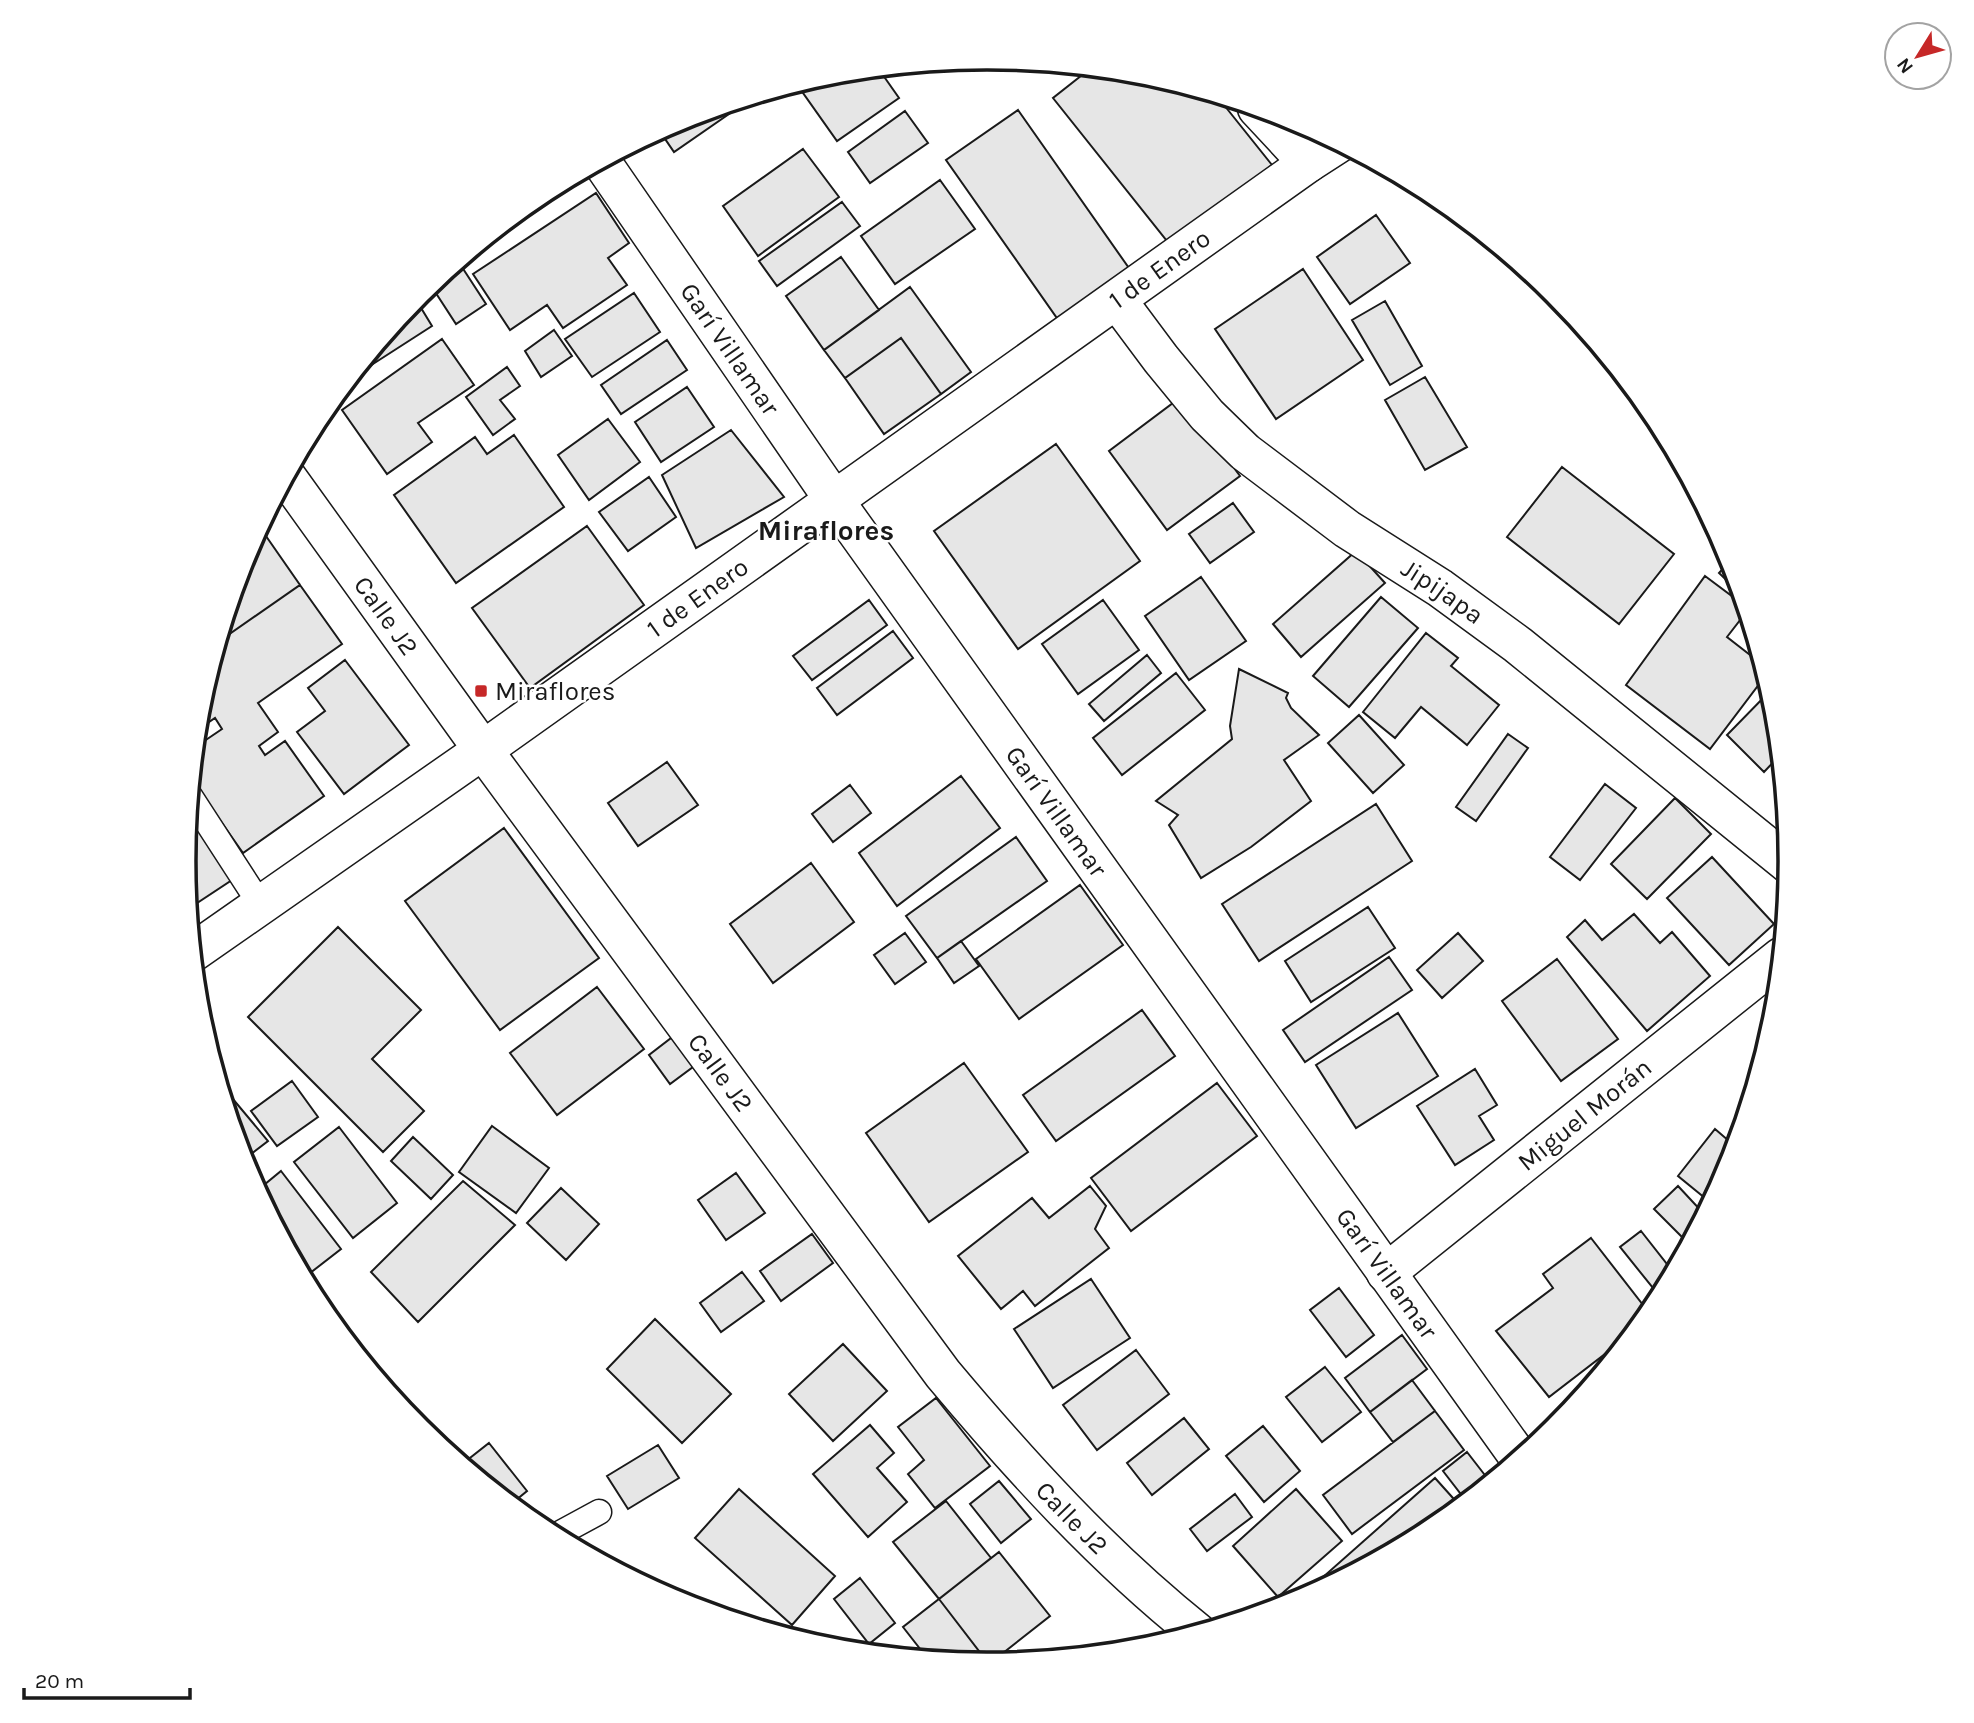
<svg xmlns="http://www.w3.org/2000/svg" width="1974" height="1723" viewBox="0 0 1974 1723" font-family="Karla,sans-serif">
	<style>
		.building { fill: #e6e6e6; stroke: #1a1a1a; stroke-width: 2 }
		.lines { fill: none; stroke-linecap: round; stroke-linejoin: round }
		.lane-casing { stroke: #1a1a1a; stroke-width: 27 }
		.street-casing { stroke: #1a1a1a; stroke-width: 41 }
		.lane { stroke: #fff; stroke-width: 24 }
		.street { stroke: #fff; stroke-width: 38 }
		.poi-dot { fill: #c62828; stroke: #fff; stroke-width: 2.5 }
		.labels { text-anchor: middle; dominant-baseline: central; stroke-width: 5; stroke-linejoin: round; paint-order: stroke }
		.street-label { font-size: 26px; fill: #1a1a1a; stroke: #fff }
		.poi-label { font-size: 26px; fill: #1a1a1a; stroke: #fff; text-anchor: start }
		.neighbourhood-label { font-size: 28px; font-weight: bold; fill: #1a1a1a; stroke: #fff }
		.rim { fill: none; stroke: #1a1a1a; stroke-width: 3.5 }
	</style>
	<rect width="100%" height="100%" fill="#fff"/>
	<path class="building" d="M878 68 899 98 837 141 796 83 831 73Z
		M1091 68 1144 73 1216 95 1272 165 1171 246 1053 98Z
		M755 96 674 152 659 130 680 119Z
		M1018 110 1131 271 1059 321 946 160Z
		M905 111 928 143 870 183 848 152Z
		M803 149 839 197 758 256 723 206Z
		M940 180 975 229 895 284 861 236Z
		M559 183 511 217 541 193Z
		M596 193 629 243 608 258 627 285 563 328 547 305 510 330 473 274Z
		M842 202 860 226 777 286 759 261Z
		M1376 215 1410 263 1350 304 1317 257Z
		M841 257 879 310 824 350 786 296Z
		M458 261 486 304 456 324 430 284Z
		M1303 269 1363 360 1276 419 1215 329Z
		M910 287 971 372 941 394 901 338 845 378 824 350Z
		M634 293 660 332 592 377 565 339Z
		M415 298 432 326 345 382Z
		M1385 301 1422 366 1390 385 1352 320Z
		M554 330 572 356 541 377 525 351Z
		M901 338 941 394 884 434 845 378Z
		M442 339 474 385 418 423 432 442 387 474 342 410Z
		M667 340 687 370 621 414 601 385Z
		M507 367 520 386 500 400 515 419 493 435 466 397Z
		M1425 377 1467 447 1425 470 1385 400Z
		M687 387 714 427 661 462 635 422Z
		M1181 397 1240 476 1167 530 1109 451Z
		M608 419 640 462 589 500 558 455Z
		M731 430 784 497 696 548 662 475Z
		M514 435 564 507 456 583 394 495 475 437 487 454Z
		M1056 444 1140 561 1018 649 934 531Z
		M1562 467 1674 554 1619 624 1507 537Z
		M649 477 676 517 628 551 599 512Z
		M1233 503 1254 532 1210 563 1189 534Z
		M259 526 300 585 218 642 245 554Z
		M587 526 644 605 530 688 472 608Z
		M1356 551 1385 583 1301 657 1273 624Z
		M1731 560 1742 595 1719 573Z
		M1705 576 1745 606 1747 611 1727 637 1763 665 1766 675 1710 749 1626 685Z
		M1201 577 1246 641 1189 680 1145 616Z
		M300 585 342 644 258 703 278 732 259 746 265 755 285 741 324 796 243 853 191 779 194 748 222 729 215 718 196 731 199 704 218 642Z
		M1381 597 1418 628 1349 707 1313 676Z
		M869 600 887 625 812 680 793 656Z
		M1103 600 1139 650 1078 694 1042 644Z
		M893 631 913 658 837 715 817 688Z
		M1426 633 1458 658 1451 666 1499 705 1467 745 1421 707 1395 738 1363 712Z
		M1147 655 1161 673 1104 721 1089 704Z
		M345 660 409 745 344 794 297 732 325 711 308 688Z
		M1239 669 1288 693 1286 698 1291 708 1319 735 1284 760 1311 801 1251 847 1201 878 1169 825 1178 815 1156 801 1232 739 1230 726Z
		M1176 673 1205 710 1122 775 1093 738Z
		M1771 690 1775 705 1780 755 1764 772 1727 735Z
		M1359 715 1404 765 1373 793 1328 743Z
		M1508 734 1528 748 1476 821 1456 807Z
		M667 762 698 805 638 846 608 803Z
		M961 776 1000 828 897 906 859 853Z
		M1605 784 1636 808 1580 880 1550 857Z
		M850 785 871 813 833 842 812 814Z
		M1675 798 1711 834 1647 899 1611 864Z
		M1376 804 1412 861 1259 961 1222 904Z
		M188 812 238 876 188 909 183 861Z
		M504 828 599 958 500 1030 405 901Z
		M1016 837 1047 881 937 958 906 916Z
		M1712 857 1774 924 1729 965 1667 898Z
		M811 863 854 922 773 983 730 924Z
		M1080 885 1123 945 1019 1019 976 959Z
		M1368 907 1395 948 1311 1002 1285 961Z
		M1634 914 1660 943 1672 932 1710 976 1647 1031 1567 937 1585 920 1602 940Z
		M338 927 421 1010 372 1059 424 1111 383 1152 248 1017Z
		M905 933 926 962 895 984 874 955Z
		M1458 933 1483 961 1442 998 1417 970Z
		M961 941 979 966 954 983 937 958Z
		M1389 957 1412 990 1305 1062 1283 1030Z
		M1557 959 1618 1039 1561 1081 1502 1001Z
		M597 987 644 1049 557 1115 510 1053Z
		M1142 1010 1175 1056 1056 1141 1023 1095Z
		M1398 1013 1438 1076 1356 1128 1316 1065Z
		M675 1035 697 1064 670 1084 649 1055Z
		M964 1063 1028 1152 929 1222 866 1133Z
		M1475 1069 1497 1105 1479 1116 1494 1140 1455 1165 1417 1106Z
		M217 1080 268 1141 242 1161Z
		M292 1081 318 1117 277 1146 251 1111Z
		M1217 1083 1257 1136 1131 1231 1091 1178Z
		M492 1126 549 1168 516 1213 459 1172Z
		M339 1127 397 1203 353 1238 294 1162Z
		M1715 1129 1736 1147 1729 1169 1711 1203 1678 1176Z
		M413 1137 453 1175 431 1199 391 1161Z
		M281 1171 341 1249 305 1277 295 1264 253 1185 255 1184 259 1189Z
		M736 1173 765 1213 726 1240 698 1200Z
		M463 1181 515 1225 418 1322 371 1272Z
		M1090 1186 1106 1206 1095 1229 1109 1248 1035 1306 1023 1291 1001 1309 958 1256 1032 1198 1049 1218Z
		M1678 1186 1705 1215 1683 1238 1654 1209Z
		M561 1188 599 1224 566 1260 527 1223Z
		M1641 1231 1674 1273 1661 1298 1620 1247Z
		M812 1234 833 1263 781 1301 760 1271Z
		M1591 1238 1650 1314 1640 1327 1549 1397 1496 1331 1553 1288 1543 1274Z
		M742 1272 764 1301 721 1332 700 1303Z
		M1091 1279 1130 1338 1053 1388 1014 1329Z
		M1339 1288 1374 1335 1346 1357 1310 1310Z
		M317 1303 360 1357 359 1358 318 1308Z
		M655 1319 731 1394 682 1443 607 1369Z
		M1402 1335 1427 1369 1370 1412 1345 1378Z
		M843 1344 887 1391 833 1441 789 1394Z
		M1136 1350 1169 1394 1097 1450 1063 1405Z
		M1325 1367 1361 1412 1322 1442 1286 1397Z
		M1412 1380 1435 1411 1393 1442 1370 1412Z
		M936 1398 990 1466 935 1508 908 1474 924 1460 898 1427Z
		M1435 1411 1464 1450 1352 1534 1323 1495Z
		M1184 1418 1209 1449 1152 1495 1127 1463Z
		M870 1425 894 1453 877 1468 907 1502 868 1537 813 1474Z
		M1263 1426 1300 1471 1264 1502 1226 1456Z
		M489 1443 527 1491 510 1505 461 1465Z
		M658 1445 679 1478 628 1509 607 1476Z
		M1467 1452 1491 1483 1467 1502 1443 1471Z
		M1435 1478 1461 1507 1433 1530 1319 1591 1314 1585Z
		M999 1481 1031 1519 1001 1543 970 1504Z
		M739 1489 835 1576 792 1625 695 1538Z
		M1296 1489 1342 1541 1278 1597 1233 1546Z
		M1235 1494 1252 1517 1207 1551 1190 1529Z
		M946 1501 991 1558 939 1599 893 1542Z
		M999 1552 1050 1616 989 1664 939 1599Z
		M860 1578 895 1623 869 1644 834 1599Z
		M939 1599 979 1651 963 1663 928 1659 903 1627Z"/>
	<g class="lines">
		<defs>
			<path id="lane" d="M190 796 260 904
				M553 1537 599 1512"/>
			<g id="street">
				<path d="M1257 108 1308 163"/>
				<path id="s1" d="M601 161 834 500 1520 1459"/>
				<path id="s2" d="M1117 300 1161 359 1207 415 1245 452 1347 529 1440 588 1518 645 1790 865"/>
				<path id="s3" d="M286 476 483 750 943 1374C1022 1468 1103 1557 1198 1633"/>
				<path id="s4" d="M192 953 483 750 1308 163 1339 143"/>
				<path id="s5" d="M1386 1273 1781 957"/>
			</g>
		</defs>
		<use href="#lane" class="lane-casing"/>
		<use href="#street" class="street-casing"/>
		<use href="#lane" class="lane"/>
		<use href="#street" class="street"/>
	</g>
	<rect class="poi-dot" x="474" y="684" width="14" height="14" rx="3.5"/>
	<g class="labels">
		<g class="street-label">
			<text stroke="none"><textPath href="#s4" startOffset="1185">1 de Enero</textPath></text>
			<text stroke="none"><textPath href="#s1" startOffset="228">Garí Villamar</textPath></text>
			<text stroke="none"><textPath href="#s2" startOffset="441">Jipijapa</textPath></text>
			<text stroke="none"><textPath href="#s4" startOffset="618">1 de Enero</textPath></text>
			<text stroke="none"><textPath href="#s3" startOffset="172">Calle J2</textPath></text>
			<text stroke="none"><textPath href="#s1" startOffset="794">Garí Villamar</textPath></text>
			<text stroke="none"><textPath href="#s3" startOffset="738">Calle J2</textPath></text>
			<text stroke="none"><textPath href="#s5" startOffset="254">Miguel Morán</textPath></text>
			<text stroke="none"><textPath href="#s1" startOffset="1362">Garí Villamar</textPath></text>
			<text stroke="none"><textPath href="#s3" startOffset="1306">Calle J2</textPath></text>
		</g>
		<g class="poi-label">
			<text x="495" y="691">Miraflores</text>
		</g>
		<g class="neighbourhood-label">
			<text x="826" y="530">Miraflores</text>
		</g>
	</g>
	<path d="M0 0H1974V1723H0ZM196 861a791 791 0 1 1 1582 0a791 791 0 1 1-1582 0Z" fill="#fff" fill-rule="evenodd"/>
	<path class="rim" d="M196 861a791 791 0 1 1 1582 0a791 791 0 1 1-1582 0Z"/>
	<g transform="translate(1918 56) rotate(233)"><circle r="33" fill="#ffffff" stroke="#a3a3a3" stroke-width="2"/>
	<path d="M0-5L12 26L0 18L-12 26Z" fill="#c62828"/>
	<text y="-10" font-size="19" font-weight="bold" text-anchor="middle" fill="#1a1a1a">N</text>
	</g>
	<path d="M24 1688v10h166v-10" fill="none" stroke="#1a1a1a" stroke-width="3.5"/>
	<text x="35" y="1688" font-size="21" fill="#1a1a1a" stroke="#ffffff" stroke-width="5" paint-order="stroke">20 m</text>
</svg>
